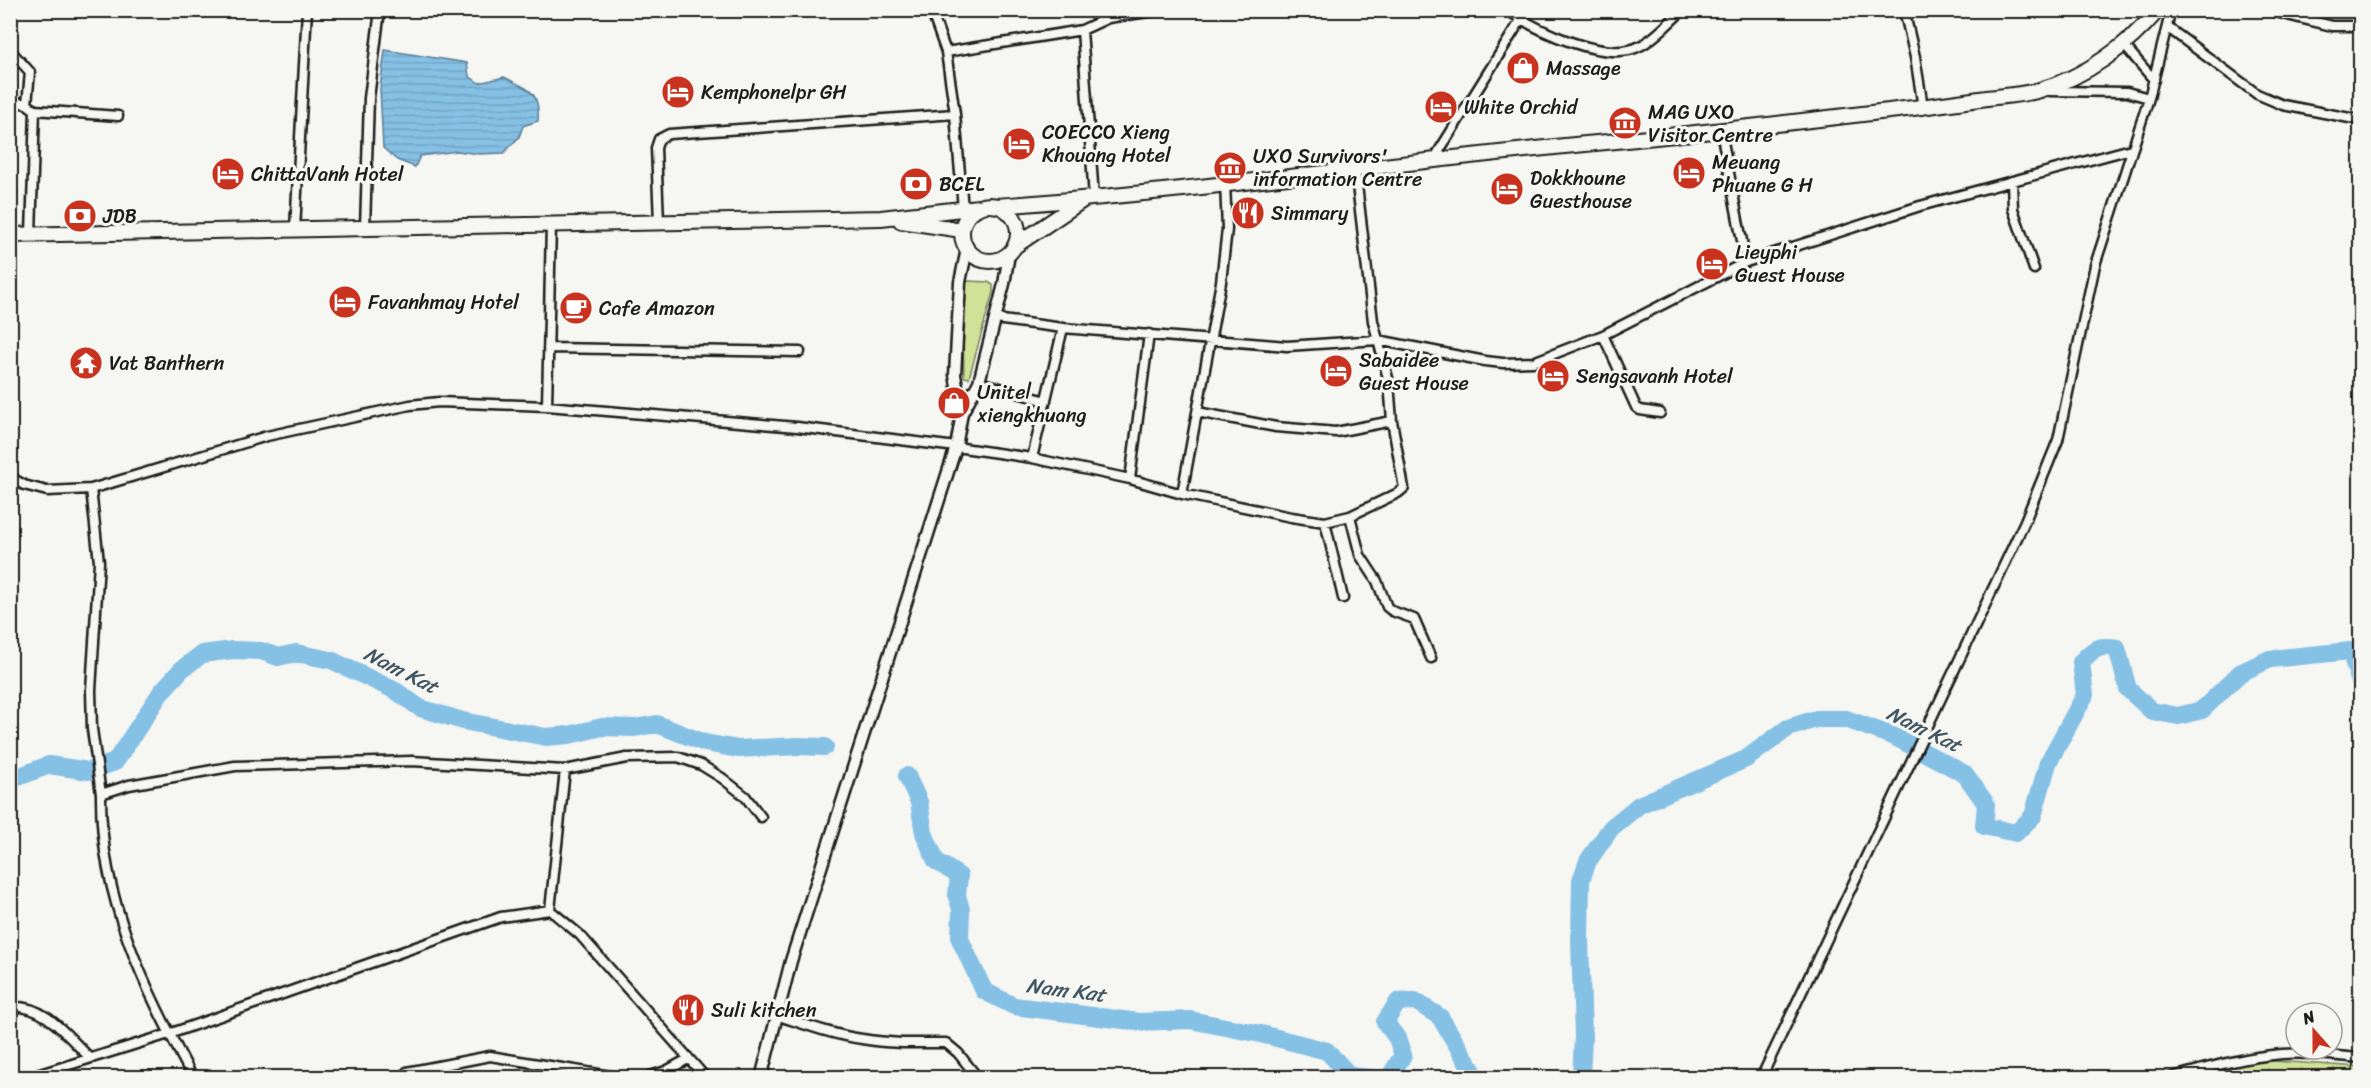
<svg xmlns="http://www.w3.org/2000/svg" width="2371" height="1088" viewBox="0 0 2371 1088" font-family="Sriracha,sans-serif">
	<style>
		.grass { fill: #d0e297; stroke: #767f5a; stroke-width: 1.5 }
		.forest { fill: url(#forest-firs); stroke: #767f5a; stroke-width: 1.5 }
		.water { fill: url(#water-rules); stroke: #5b7e95; stroke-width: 1.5 }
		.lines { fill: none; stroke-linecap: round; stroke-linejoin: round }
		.river { stroke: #85c0e5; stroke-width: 18 }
		.minor-casing { stroke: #1c1c1c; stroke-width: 13 }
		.tertiary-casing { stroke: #1c1c1c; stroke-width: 15 }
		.trunk-casing { stroke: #1c1c1c; stroke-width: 18 }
		.minor { stroke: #f6f6f2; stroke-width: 8 }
		.tertiary { stroke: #f6f6f2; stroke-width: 10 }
		.trunk { stroke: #f6f6f2; stroke-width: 14 }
		.labels { text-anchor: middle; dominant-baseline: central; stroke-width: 6; stroke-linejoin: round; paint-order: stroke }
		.poi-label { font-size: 20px; fill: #1c1c1c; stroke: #f6f6f2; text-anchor: start }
		.water-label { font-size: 21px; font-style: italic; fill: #415562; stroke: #f6f6f2 }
	</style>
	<defs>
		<pattern id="forest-firs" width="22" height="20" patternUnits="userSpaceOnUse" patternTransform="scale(1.5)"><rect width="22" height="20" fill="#d0e297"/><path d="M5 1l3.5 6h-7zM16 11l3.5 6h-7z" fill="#b2c182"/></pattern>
		<pattern id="water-rules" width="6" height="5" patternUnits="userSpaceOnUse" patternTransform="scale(1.5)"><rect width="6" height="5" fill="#85c0e5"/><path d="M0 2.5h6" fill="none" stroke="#72a4c4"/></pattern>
	</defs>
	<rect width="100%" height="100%" fill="#f6f6f2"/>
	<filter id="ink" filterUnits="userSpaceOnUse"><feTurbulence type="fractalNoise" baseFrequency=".0167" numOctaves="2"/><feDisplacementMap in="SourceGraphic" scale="12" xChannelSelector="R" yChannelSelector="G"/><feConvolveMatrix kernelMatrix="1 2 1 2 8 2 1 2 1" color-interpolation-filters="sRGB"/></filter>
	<g filter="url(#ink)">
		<path class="grass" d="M969 281 988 282 993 285V292L969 378 964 377 962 290 964 283Z"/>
		<path class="forest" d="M2245 1059 2360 1067V1077L2169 1078Z"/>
		<path class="water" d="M385 50 467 63 469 76 479 83 504 77C529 90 540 90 538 121L523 126 519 137 504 153 479 154 457 151 420 156 415 167 397 160 383 148 380 88Z"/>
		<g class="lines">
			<path class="river" d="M907 776 919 802 924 833 936 861 959 876 957 895 961 910 960 939 984 991 1014 1006 1139 1022 1190 1020 1261 1034 1327 1051 1350 1076 1370 1078
				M10 780 49 765 89 771 115 762 162 691 182 669 202 654 233 650 261 651 278 657 296 653 331 660 396 691 420 708 463 721 546 737 569 735 602 727 634 728 657 724 705 743 738 749 798 746 825 747
				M1389 1078 1403 1055 1397 1038 1385 1022 1398 1002 1415 1001 1440 1017 1477 1078
				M1581 1078 1583 1037 1580 940 1581 880 1588 861 1611 828 1639 805 1746 759 1788 728 1816 719H1846L1895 737 1965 774 1986 804 1984 826 2016 833 2033 816 2048 763 2085 695 2081 662C2094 648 2098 645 2117 648L2128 689 2152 711 2178 716 2202 710 2240 673 2270 659 2350 651 2360 682"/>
			<defs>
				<path id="minor" d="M931 10 946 52 955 114 963 209
					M1507 10C1536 30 1606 64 1640 46 1656 38 1669 22 1683 10
					M1904 10 1915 57 1923 107
					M2267 10 2332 26H2360
					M10 20 12 10
					M2167 27 2257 94 2283 105 2360 120
					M1082 30 1094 198
					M2123 44 2154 80
					M10 50 30 72 27 104
					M946 52 1082 30 1108 18 1161 10
					M2050 91 2127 92 2149 98
					M10 101 27 104 35 110 31 234
					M35 110 118 116
					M1721 131 1746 262
					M1434 159 1527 10
					M2012 181 2013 209 2034 269
					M659 222 656 148 659 139 669 134 955 114
					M365 228 369 98 380 10
					M295 229 307 10
					M995 319 1063 328 1287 346 1378 340 1485 361 1503 363 1533 362 1603 335 1746 262 1920 206 2131 149
					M1603 335 1636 407 1640 410 1660 413
					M548 348 800 352
					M979 382 1046 401
					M547 406 551 224
					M1197 412 1276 427 1336 432 1392 421
					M1032 458 1063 328
					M10 477 24 485 47 491 91 489 267 436 410 405 439 402 547 406 797 427 956 447 1032 458 1130 479 1182 494 1291 517 1325 522 1350 516 1398 493 1404 488 1392 421 1389 382 1373 321 1355 168
					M1130 479 1149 334
					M91 489 99 562 91 690 92 729 101 794
					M1182 494 1221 282 1227 229 1225 183
					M1350 516 1360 555 1377 581 1387 607 1392 611 1414 619 1431 658
					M1325 522 1343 598
					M550 910 565 770
					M10 1007C45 1004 66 1035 89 1057
					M776 1015C804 1024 833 1035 862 1039 890 1044 918 1043 946 1043L958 1053 978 1078
					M407 1072 490 1056 623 1078
					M27 1078 169 1034 501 917 550 910 580 935 706 1078
					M193 1078C144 986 100 900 101 794L129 785 235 766 412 761 565 770 627 758 678 757 701 765 722 778 745 796 761 817
					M644 1078 666 1071 688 1059
					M1761 1078 2025 521 2058 440 2095 265 2149 98 2171 10
					M2169 1078C2206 1068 2244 1057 2282 1054 2308 1052 2335 1056 2360 1058"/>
				<path id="tertiary" d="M962 413 955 375 960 282 967 249
					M761 1078 791 961 956 447 962 413 979 382 1004 284 1009 254"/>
				<path id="trunk" d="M962 233a28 28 0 1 1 56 0a28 28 0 1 1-56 0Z
					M997 206C1190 192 1382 164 1575 145 1677 136 1778 124 1880 112 1915 108 1951 103 1987 98 2004 96 2023 95 2040 90 2085 77 2128 46 2158 10
					M901 221 962 230
					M10 235 881 218 979 207
					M1015 246 1083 200"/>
			</defs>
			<use href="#minor" class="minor-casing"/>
			<use href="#tertiary" class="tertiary-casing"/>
			<use href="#trunk" class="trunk-casing"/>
			<use href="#minor" class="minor"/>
			<use href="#tertiary" class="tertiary"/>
			<use href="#trunk" class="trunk"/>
		</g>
	</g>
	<defs>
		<symbol id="shop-disc" viewBox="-11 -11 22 22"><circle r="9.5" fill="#c8321e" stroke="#f6f6f2"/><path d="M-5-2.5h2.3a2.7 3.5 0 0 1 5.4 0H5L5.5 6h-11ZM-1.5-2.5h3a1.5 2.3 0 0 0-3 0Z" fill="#fff"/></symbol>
		<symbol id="hotel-disc" viewBox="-11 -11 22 22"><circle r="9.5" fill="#c8321e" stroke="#f6f6f2"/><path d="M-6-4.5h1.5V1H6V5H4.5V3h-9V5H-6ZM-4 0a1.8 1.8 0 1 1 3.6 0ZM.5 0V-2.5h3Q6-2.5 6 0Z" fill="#fff"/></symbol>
		<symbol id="museum-disc" viewBox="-11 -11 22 22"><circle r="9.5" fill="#c8321e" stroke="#f6f6f2"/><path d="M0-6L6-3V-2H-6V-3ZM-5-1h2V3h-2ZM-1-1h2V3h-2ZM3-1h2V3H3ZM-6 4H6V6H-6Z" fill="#fff"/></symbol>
		<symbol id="bank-disc" viewBox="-11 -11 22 22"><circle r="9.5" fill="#c8321e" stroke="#f6f6f2"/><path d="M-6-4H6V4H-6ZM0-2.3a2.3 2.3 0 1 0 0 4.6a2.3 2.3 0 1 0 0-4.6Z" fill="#fff"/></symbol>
		<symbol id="restaurant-disc" viewBox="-11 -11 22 22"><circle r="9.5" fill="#c8321e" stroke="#f6f6f2"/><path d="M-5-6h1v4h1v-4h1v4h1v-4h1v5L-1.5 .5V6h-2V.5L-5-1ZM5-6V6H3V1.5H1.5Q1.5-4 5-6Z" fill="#fff"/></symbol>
		<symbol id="cafe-disc" viewBox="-11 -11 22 22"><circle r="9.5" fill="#c8321e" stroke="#f6f6f2"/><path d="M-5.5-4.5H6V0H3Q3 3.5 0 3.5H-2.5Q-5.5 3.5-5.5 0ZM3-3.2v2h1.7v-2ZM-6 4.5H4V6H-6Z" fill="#fff"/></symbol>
		<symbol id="temple-disc" viewBox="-11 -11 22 22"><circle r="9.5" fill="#c8321e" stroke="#f6f6f2"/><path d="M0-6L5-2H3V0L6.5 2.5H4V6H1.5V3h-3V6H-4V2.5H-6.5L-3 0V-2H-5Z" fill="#fff"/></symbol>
	</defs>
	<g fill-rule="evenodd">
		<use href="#shop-disc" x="1504" y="49" width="38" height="38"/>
		<use href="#hotel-disc" x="659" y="73" width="38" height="38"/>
		<use href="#hotel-disc" x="1422" y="88" width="38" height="38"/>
		<use href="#museum-disc" x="1606" y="104" width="38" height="38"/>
		<use href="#hotel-disc" x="1000" y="125" width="38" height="38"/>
		<use href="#museum-disc" x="1211" y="149" width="38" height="38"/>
		<use href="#hotel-disc" x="1670" y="154" width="38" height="38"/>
		<use href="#hotel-disc" x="209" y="155" width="38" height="38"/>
		<use href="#bank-disc" x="897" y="165" width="38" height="38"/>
		<use href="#hotel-disc" x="1488" y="170" width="38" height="38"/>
		<use href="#restaurant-disc" x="1229" y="194" width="38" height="38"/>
		<use href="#bank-disc" x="61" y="197" width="38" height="38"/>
		<use href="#hotel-disc" x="1693" y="245" width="38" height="38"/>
		<use href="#hotel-disc" x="326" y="283" width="38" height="38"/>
		<use href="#cafe-disc" x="557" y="289" width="38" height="38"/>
		<use href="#temple-disc" x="67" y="344" width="38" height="38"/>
		<use href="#hotel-disc" x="1317" y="352" width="38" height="38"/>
		<use href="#hotel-disc" x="1534" y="357" width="38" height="38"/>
		<use href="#shop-disc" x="935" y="384" width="38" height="38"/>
		<use href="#restaurant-disc" x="669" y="991" width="38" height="38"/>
	</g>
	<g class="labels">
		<g class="poi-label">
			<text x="1546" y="68">Massage</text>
			<text x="701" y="92">Kemphonelpr GH</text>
			<text x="1464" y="107">White Orchid</text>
			<text x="1648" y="112">MAG UXO<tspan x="1648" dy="23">Visitor Centre</tspan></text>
			<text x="1042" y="132">COECCO Xieng<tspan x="1042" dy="23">Khouang Hotel</tspan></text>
			<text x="1253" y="156">UXO Survivors'<tspan x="1253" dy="23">information Centre</tspan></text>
			<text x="1712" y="162">Meuang<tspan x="1712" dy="23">Phuane G H</tspan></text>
			<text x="251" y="174">ChittaVanh Hotel</text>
			<text x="1530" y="178">Dokkhoune<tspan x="1530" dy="23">Guesthouse</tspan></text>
			<text x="939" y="184">BCEL</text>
			<text x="1271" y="213">Simmary</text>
			<text x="103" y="216">JDB</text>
			<text x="1735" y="252">Lieyphi<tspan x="1735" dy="23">Guest House</tspan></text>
			<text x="368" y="302">Favanhmay Hotel</text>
			<text x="599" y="308">Cafe Amazon</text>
			<text x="1359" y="360">Sabaidee<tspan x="1359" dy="23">Guest House</tspan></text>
			<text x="109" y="363">Vat Banthern</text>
			<text x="1576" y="376">Sengsavanh Hotel</text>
			<text x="977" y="392">Unitel<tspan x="977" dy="23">xiengkhuang</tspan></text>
			<text x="711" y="1010">Suli kitchen</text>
		</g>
		<g class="water-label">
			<text transform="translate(401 670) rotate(27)">Nam Kat</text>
			<text transform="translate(1924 729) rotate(26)">Nam Kat</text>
			<text transform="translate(1066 990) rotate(7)">Nam Kat</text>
		</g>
	</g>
	<rect width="2371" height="1088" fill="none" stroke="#f6f6f2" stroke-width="36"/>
	<rect x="18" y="18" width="2335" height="1052" fill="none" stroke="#1c1c1c" stroke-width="2" filter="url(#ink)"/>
	<g transform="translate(2314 1031) rotate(339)"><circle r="28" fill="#f6f6f2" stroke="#9f9f9c" stroke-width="1.5"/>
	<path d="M0-4.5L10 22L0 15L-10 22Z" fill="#c8321e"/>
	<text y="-9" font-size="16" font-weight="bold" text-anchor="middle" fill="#1c1c1c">N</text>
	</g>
</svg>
